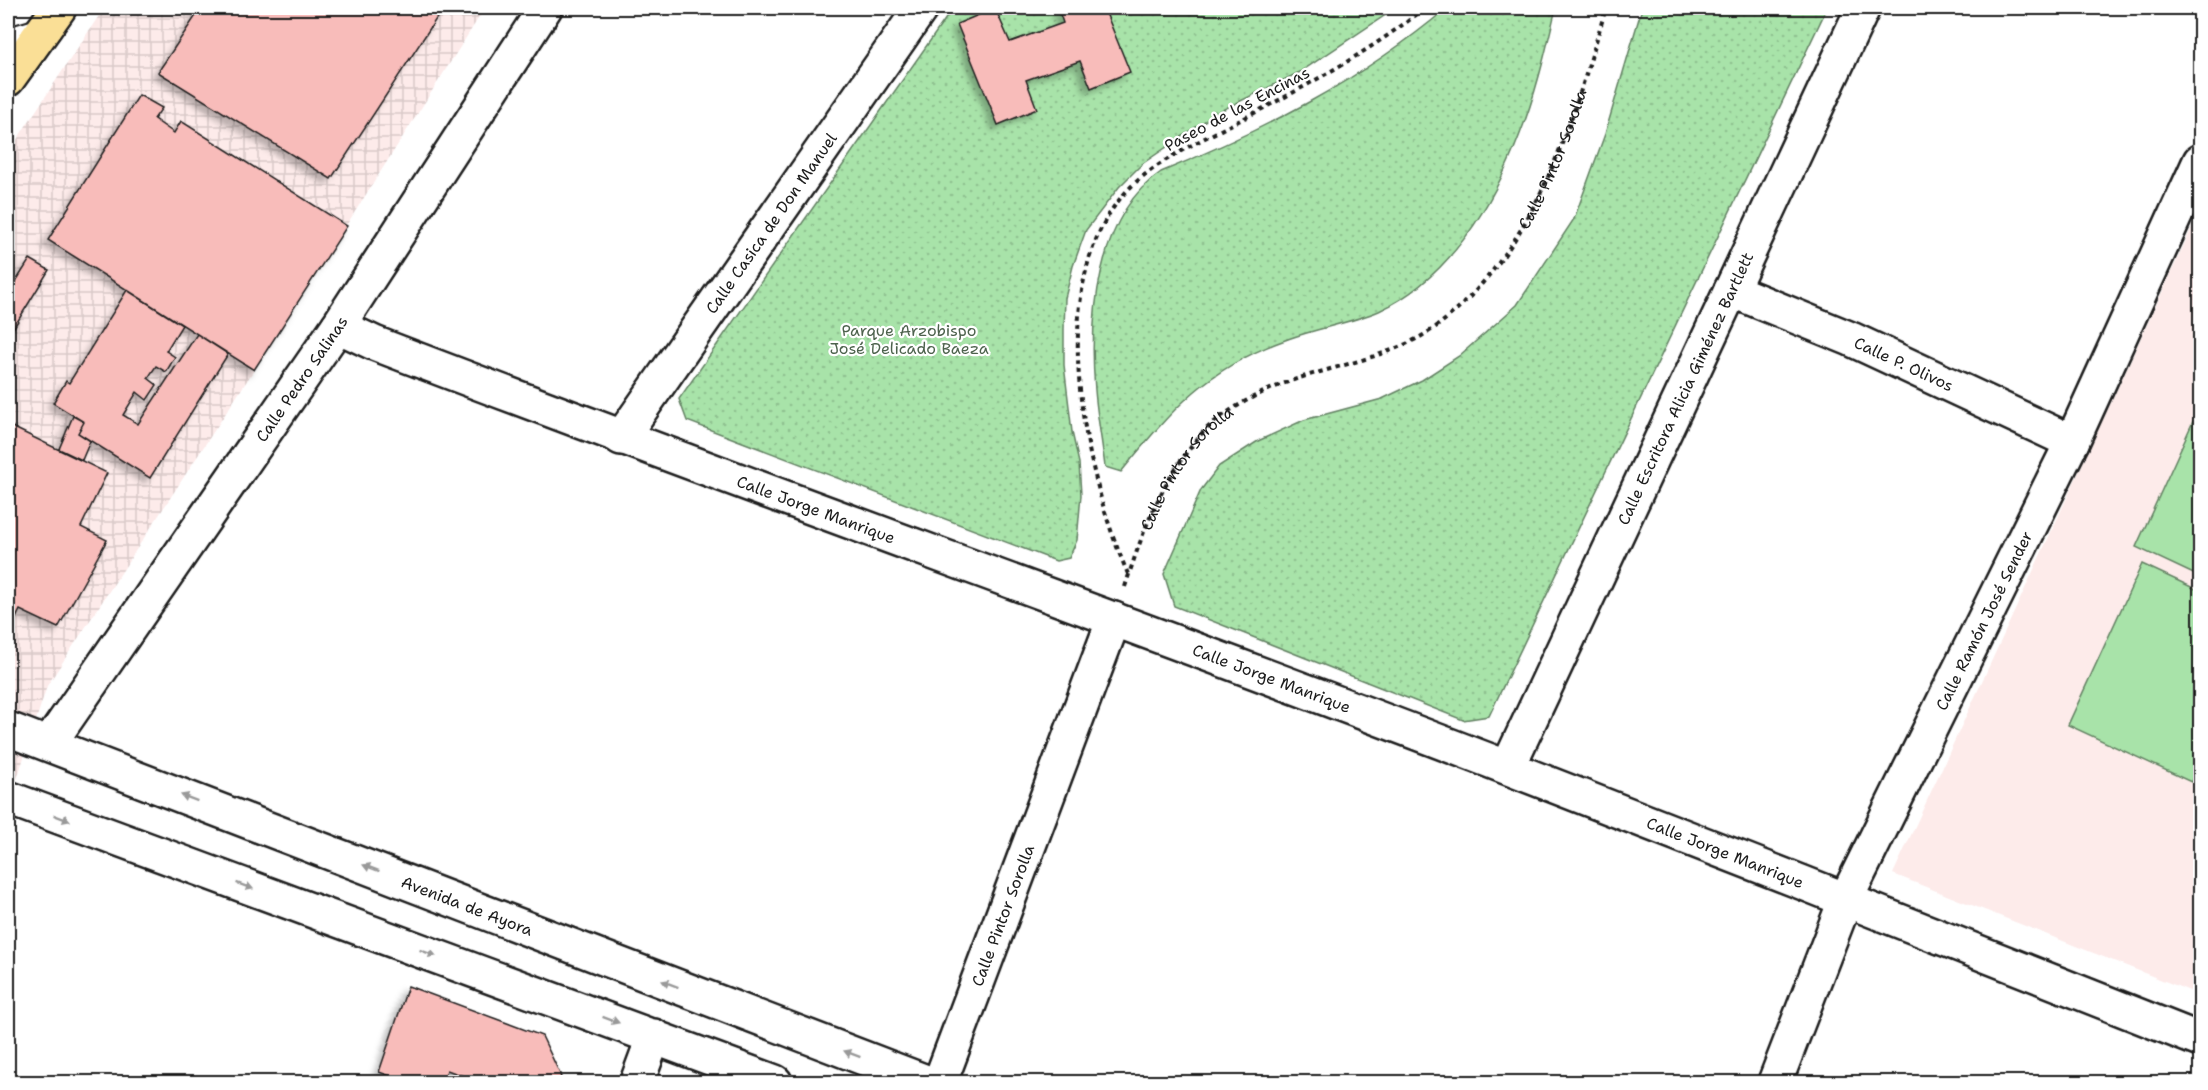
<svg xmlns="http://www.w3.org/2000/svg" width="2208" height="1090" viewBox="0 0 2208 1090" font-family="'Shantell Sans',sans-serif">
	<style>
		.built { fill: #fdebea }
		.industrial { fill: url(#industrial-grid) }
		.park { fill: url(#park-dots); stroke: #628062; stroke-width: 1.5 }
		.garden { fill: #a8e3a9; stroke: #628062; stroke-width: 1.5 }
		.building { fill: #f8bcba; stroke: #1c1c1c; stroke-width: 1.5; filter: url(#shadow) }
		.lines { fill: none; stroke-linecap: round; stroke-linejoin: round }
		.lane-casing { stroke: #1c1c1c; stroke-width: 24 }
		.street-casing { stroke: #1c1c1c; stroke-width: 38 }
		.primary-casing { stroke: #1c1c1c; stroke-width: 38 }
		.path { stroke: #1c1c1c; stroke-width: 4; stroke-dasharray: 4.5 4.5; stroke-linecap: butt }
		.lane { stroke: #fff; stroke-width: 20 }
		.street { stroke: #fff; stroke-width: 33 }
		.primary { stroke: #fadf96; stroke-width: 33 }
		.oneway { fill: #999 }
		.labels { text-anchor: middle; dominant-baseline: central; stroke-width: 4.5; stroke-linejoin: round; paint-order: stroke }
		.street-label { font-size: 16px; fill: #1c1c1c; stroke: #fff }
		.park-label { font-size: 16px; fill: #4d624d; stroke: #fff }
	</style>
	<defs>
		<pattern id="industrial-grid" width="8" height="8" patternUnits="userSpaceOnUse" patternTransform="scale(1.5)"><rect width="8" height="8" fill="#fdebea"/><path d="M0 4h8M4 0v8" fill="none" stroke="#d8c9c8"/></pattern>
		<pattern id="park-dots" width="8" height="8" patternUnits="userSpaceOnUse" patternTransform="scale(1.5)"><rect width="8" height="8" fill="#a8e3a9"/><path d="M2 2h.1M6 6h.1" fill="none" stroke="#90c291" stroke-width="1.8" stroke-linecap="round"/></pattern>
		<filter id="shadow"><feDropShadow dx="-5.5" dy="5.5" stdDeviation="3" flood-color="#0004"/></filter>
	</defs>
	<rect width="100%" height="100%" fill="#fff"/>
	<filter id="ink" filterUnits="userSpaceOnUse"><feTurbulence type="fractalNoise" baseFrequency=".0167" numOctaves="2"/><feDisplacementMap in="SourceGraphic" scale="12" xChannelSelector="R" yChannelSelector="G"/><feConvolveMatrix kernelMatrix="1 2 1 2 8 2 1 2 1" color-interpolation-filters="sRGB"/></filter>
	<g filter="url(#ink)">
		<path class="built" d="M2200 210V995L1893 874Z"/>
		<path class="industrial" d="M104 8H485L254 370 47 686 8 807V153Z"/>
		<path class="park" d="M953 8H1396L1300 72 1218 112 1142 164 1119 187 1086 230 1073 266 1065 298 1064 329V365L1072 432 1079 463 1081 495 1077 540 1069 558 1056 561 687 421 679 399Z
			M1447 8H1556C1546 50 1536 94 1520 134 1494 203 1449 279 1379 311 1350 323 1318 328 1288 339 1208 367 1173 408 1121 472L1105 467C1102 441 1097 416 1095 390 1089 319 1096 216 1161 172 1263 130 1362 80 1447 8Z
			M1642 8H1827L1489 716 1463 720 1174 606 1164 574 1201 490 1219 466 1258 441 1304 420 1382 399 1422 380 1459 356 1517 305 1574 219 1605 134Z"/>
		<path class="garden" d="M2200 406V577L2136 547Z
			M2142 564 2200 591V761L2191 782 2068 725Z"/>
		<path class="building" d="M201 8H439L442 10 331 179 158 72Z
			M995 8 1010 42 1063 23 1058 8H1104L1130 72 1091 88 1080 61 1026 80 1037 109 998 125 957 24Z
			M139 95 162 108 154 119 174 133 181 121 347 226 254 370 48 240Z
			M30 259 49 270 8 337V294Z
			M127 290 182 325 166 351 175 357 166 372 156 366 148 378 157 385 147 400 137 392 123 415 138 424 197 334 228 354 150 478 78 433 84 422 53 403 66 381 69 383Z
			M73 416 84 422 78 433 90 441 82 460 59 449Z
			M8 425 107 473 81 527 107 540 58 628 20 610 10 630 8 629Z
			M408 986 542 1036 560 1074 562 1082H480L447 1070 443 1082H407L379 1072Z"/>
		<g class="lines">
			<defs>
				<path id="lane" d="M8 38 45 27"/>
				<g id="street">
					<path id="s2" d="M1731 290 1851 339 2072 442"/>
					<path id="s3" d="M338 326 374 343C750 488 1130 622 1506 767 1738 856 1969 949 2200 1040"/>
					<path id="s4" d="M621 438 921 8"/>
					<path id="s5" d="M8 729 926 1082"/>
					<path id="s6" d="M49 744 338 326 545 8"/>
					<path id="s7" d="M1508 767 1863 8"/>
					<path d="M8 798 775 1082"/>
					<path d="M637 1082 654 1036"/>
					<path id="s8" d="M940 1082 1114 619"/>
					<path id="s9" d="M1775 1082 1845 901 2072 442 2200 161"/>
				</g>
				<path id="primary" d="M8 79 59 8"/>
			</defs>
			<use href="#lane" class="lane-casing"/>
			<use href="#street" class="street-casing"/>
			<use href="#primary" class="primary-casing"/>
			<g class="path">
				<path d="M1128 574C1082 470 1037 260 1142 177 1178 149 1220 131 1260 110 1318 80 1374 48 1425 8"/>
				<path id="s1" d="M1125 587C1140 539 1157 492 1187 452 1193 445 1198 437 1204 431 1236 401 1279 383 1320 372 1361 360 1407 350 1441 323 1538 245 1572 122 1606 8"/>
			</g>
			<use href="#lane" class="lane"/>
			<use href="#street" class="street"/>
			<use href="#primary" class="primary"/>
		</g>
		<defs><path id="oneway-solid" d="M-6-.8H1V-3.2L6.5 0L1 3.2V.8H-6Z" transform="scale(1.5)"/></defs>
		<g class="oneway">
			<use href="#oneway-solid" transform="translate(189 798) rotate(-159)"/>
			<use href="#oneway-solid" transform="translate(62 818) rotate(20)"/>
			<use href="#oneway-solid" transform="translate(371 868) rotate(-159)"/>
			<use href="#oneway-solid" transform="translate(245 886) rotate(20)"/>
			<use href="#oneway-solid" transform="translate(428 953) rotate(20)"/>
			<use href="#oneway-solid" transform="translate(670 984) rotate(-159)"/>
			<use href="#oneway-solid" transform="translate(611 1020) rotate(20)"/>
			<use href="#oneway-solid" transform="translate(852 1054) rotate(-159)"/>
		</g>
	</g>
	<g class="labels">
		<g class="street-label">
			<text transform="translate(1237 109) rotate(-28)">Paseo de las Encinas</text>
			<text stroke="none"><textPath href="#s1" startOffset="640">Calle Pintor Sorolla</textPath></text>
			<text stroke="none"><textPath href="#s4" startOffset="262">Calle Casica de Don Manuel</textPath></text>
			<text stroke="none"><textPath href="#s2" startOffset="188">Calle P. Olivos</textPath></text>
			<text stroke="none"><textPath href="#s6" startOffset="444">Calle Pedro Salinas</textPath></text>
			<text stroke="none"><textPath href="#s7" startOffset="418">Calle Escritora Alicia Giménez Bartlett</textPath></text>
			<text stroke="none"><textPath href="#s1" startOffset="136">Calle Pintor Sorolla</textPath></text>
			<text stroke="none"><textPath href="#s3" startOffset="512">Calle Jorge Manrique</textPath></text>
			<text stroke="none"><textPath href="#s9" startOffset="507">Calle Ramón José Sender</textPath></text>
			<text stroke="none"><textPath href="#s3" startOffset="998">Calle Jorge Manrique</textPath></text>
			<text stroke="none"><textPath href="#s3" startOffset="1484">Calle Jorge Manrique</textPath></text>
			<text stroke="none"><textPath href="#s5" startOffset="492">Avenida de Ayora</textPath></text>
			<text stroke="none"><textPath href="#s8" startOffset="178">Calle Pintor Sorolla</textPath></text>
		</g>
		<g class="park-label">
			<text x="909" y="330">Parque Arzobispo<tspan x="909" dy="18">José Delicado Baeza</tspan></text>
		</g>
	</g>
	<rect width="2208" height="1090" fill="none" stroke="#fff" stroke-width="30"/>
	<rect x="15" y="15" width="2178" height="1060" fill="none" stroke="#1c1c1c" stroke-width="2" filter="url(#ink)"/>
</svg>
